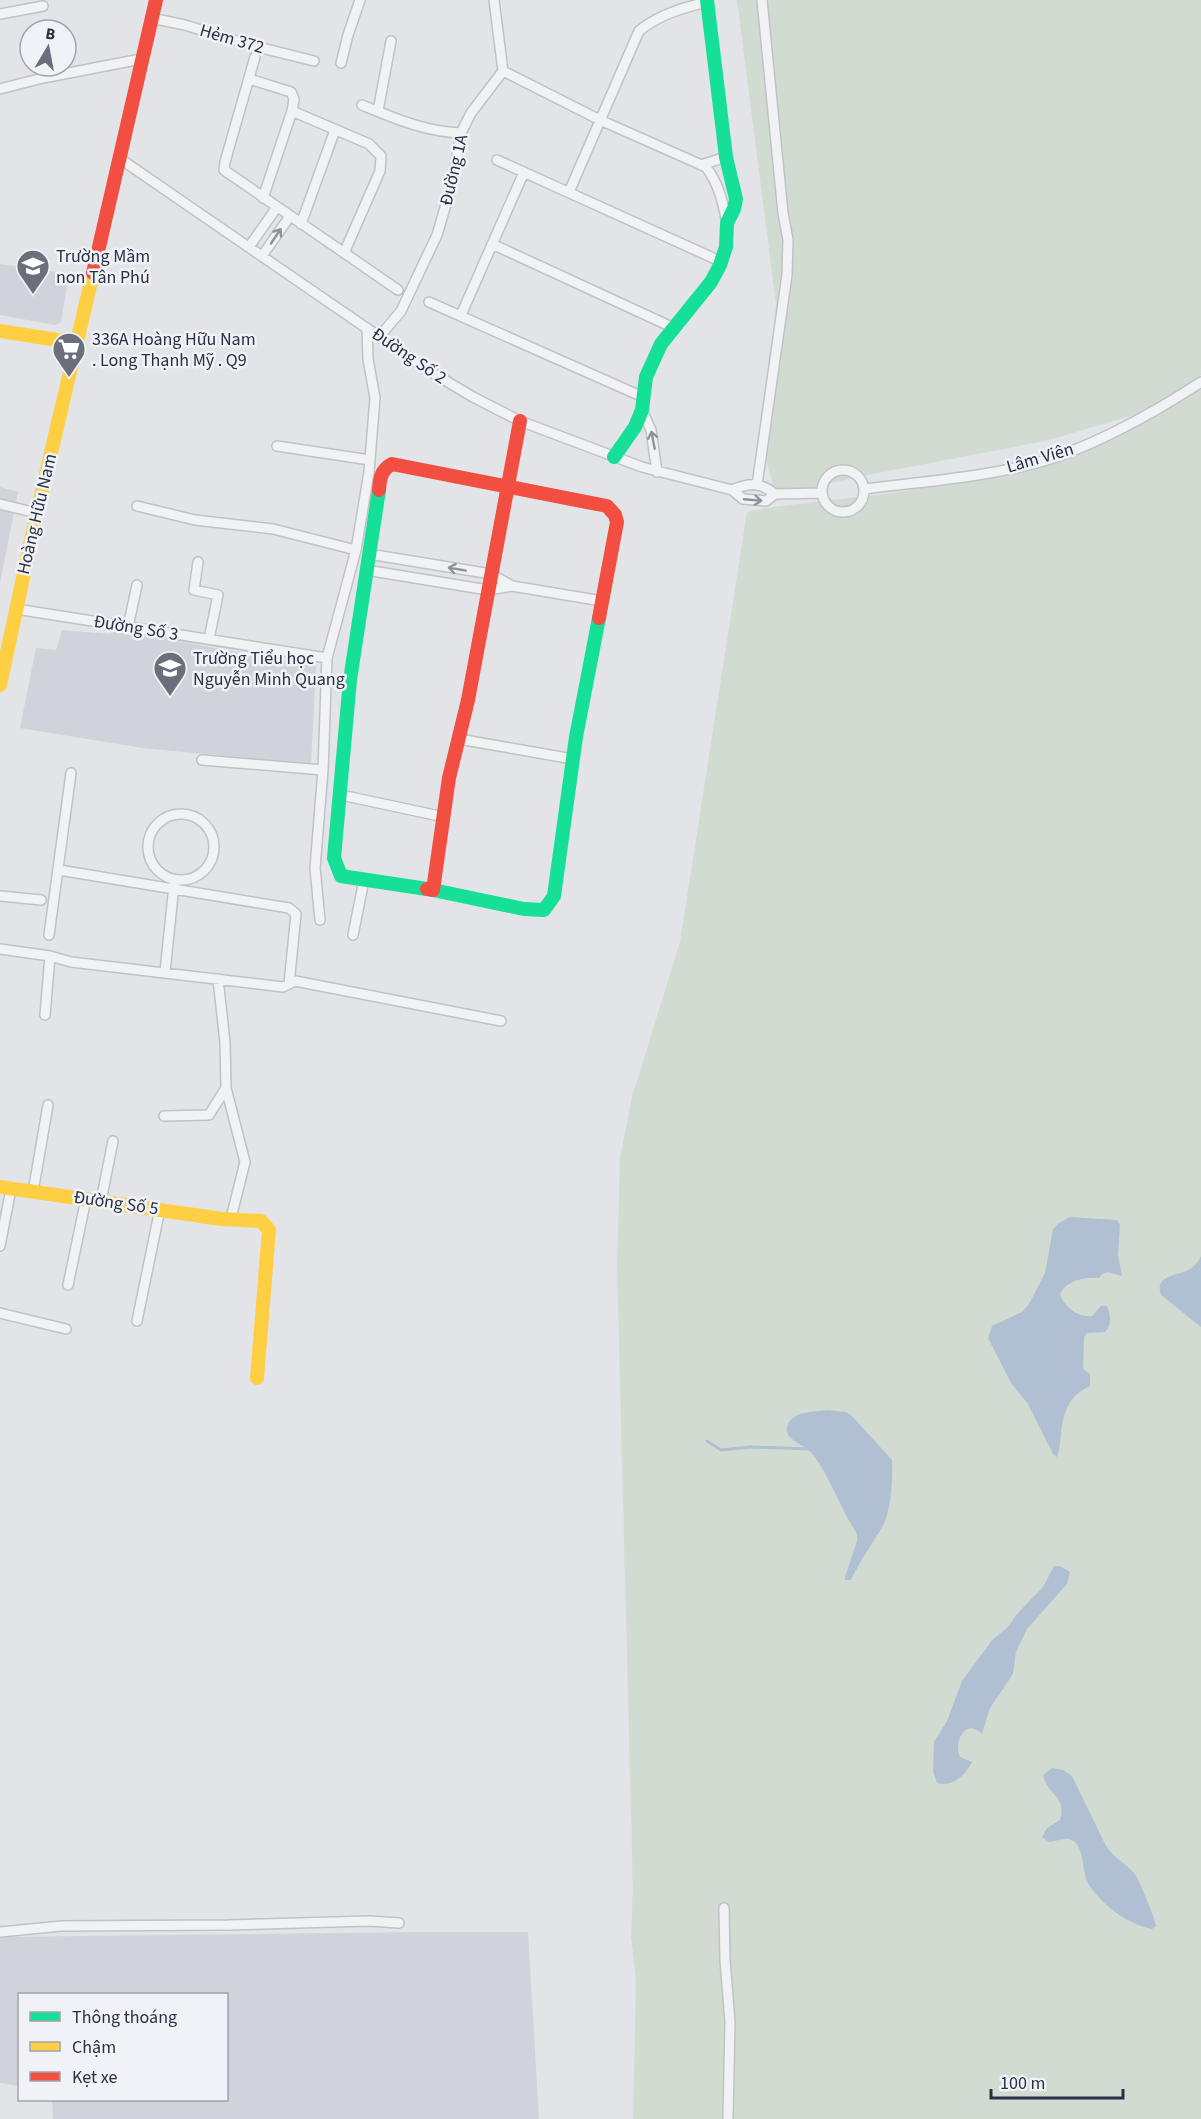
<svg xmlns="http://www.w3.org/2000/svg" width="1201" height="2119" viewBox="0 0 1201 2119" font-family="'Source Sans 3',sans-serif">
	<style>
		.built { fill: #d0d3da }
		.green { fill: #d2dbd2 }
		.water { fill: #b0c0d2 }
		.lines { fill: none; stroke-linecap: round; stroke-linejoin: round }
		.stream { stroke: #b0c0d2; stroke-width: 3 }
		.street-casing { stroke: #c0c2c5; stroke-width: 12 }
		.street { stroke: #f1f2f4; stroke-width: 9 }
		.fast { stroke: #16e098; stroke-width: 14 }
		.slow { stroke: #ffcf43; stroke-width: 14 }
		.jam { stroke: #f24e42; stroke-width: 14 }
		.oneway { stroke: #8d919a }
		.labels { text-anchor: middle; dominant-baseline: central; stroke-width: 5; stroke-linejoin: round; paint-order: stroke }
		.street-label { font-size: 18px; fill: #293041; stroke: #f0f2f7 }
		.poi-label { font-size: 18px; fill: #293041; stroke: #f0f2f7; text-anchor: start }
	</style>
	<rect width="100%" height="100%" fill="#e2e4e7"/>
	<path class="built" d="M0 264 69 274 61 322 55 325 0 315Z
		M0 487 18 492 0 583Z
		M62 630 110 634 115 630 316 666 311 764 142 748 20 728 36 648 56 650Z
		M416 1932H528L539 2119H53L52 2100H226V1994H20L19 2086 0 2083V1937Z"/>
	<path class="green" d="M737 0H1201V375L1148 411 1045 441 857 477 776 496 764 453 776 304Z
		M1201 389V2119H633L636 1981 631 1937 633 1890 617 1266 620 1158 632 1097 680 942 747 512 773 507 900 492 976 478 1054 460 1094 447Z"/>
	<path class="water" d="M1070 1217 1117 1220 1120 1225 1118 1255 1122 1276 1108 1272 1102 1274 1099 1278C1085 1277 1066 1280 1060 1295 1065 1307 1078 1318 1092 1316L1101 1306H1107C1111 1316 1112 1324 1105 1332L1087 1333 1084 1337 1083 1369 1090 1374V1386C1069 1396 1064 1410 1061 1433 1060 1441 1060 1449 1057 1457L1053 1454 1028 1404 1011 1383 988 1338 992 1326 1022 1312 1029 1304 1045 1273 1053 1229 1059 1223Z
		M1201 1256V1327L1161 1295C1154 1275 1177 1276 1188 1270 1194 1267 1198 1262 1201 1256Z
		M827 1410 846 1412 852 1416 892 1460C893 1477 891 1511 883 1526 872 1544 860 1561 851 1580H845V1577L857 1541V1534C840 1508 830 1476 811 1452 804 1445 784 1439 787 1427 790 1411 815 1412 827 1410Z
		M1054 1566H1060L1070 1572 1067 1584 1027 1629 1016 1652 1013 1674 990 1708 982 1734C966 1717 953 1741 960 1757L972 1762C966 1775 951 1788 937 1783L933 1771 934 1742 947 1721 962 1681 993 1639 1008 1627 1016 1615 1043 1587Z
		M1052 1768 1063 1770 1072 1776 1106 1846C1114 1858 1125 1863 1134 1873 1138 1877 1156 1921 1156 1926L1152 1929C1129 1925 1100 1904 1088 1883 1082 1872 1084 1845 1072 1840 1066 1837 1056 1841 1049 1842L1042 1837 1047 1828 1060 1820C1067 1796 1048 1796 1043 1775Z"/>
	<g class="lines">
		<path class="stream" d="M707 1441 721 1450 751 1447 810 1449"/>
		<defs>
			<path id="street" d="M0 14 43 6
				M151 18 185 25 250 45 314 61
				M255 57 225 162 224 170 398 290
				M341 63 348 35 360 0
				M503 71 600 120 706 167C719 184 723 203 727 223
				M249 79 291 92 294 99 292 111 263 198
				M0 89 43 78 141 59
				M362 105C394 118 425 132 461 133
				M292 111 369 144 381 156 380 171 344 253
				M378 111 391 41
				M119 158 426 369 473 397 520 421 642 467 732 490 743 499 766 501 775 494 822 493
				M497 160 722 262
				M701 165 726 157
				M569 192 639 31C658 15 684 7 708 2
				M301 224 335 130
				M492 244 674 328
				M249 247 277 207
				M262 256 290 216
				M429 302 643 397
				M461 315 524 172
				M380 336 401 311 437 235 452 184 461 133 471 113 503 71 494 0
				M642 410 651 430 657 472
				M277 446 370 460
				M822 491a21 21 0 1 1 42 0a21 21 0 1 1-42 0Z
				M757 485 787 275 788 240 783 213 762 0
				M864 489C919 482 975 478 1028 465 1082 453 1154 413 1201 382
				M732 490C748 483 761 482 775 494
				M0 504 37 513
				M137 506 195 520 273 529 356 550
				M369 554 491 574 512 586
				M198 562 194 590 218 595 209 639
				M366 570 488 590 512 586 602 601
				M16 609 327 658
				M128 627 137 585
				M459 739 573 759
				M202 760 323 770
				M341 795 444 817
				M148 847a33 33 0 1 1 66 0a33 33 0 1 1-66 0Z
				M59 870 289 908 296 914 289 984
				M0 896 41 900
				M320 920 315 868 323 770 327 658 356 550 369 472 375 398 368 359 367 328
				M49 935 71 773
				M353 935 364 880
				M0 949 50 956 71 962 283 987 295 981 501 1021
				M165 972 174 885
				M45 1015 50 956
				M226 1088 245 1162 231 1218
				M164 1116 209 1115 226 1088 225 1042 218 979
				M33 1192 48 1105
				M101 1201 113 1141
				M0 1246 11 1189
				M68 1285 86 1199
				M0 1313 66 1329
				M137 1321 160 1209
				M724 1908 725 1960 730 2022 728 2119
				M0 1932 61 1926 228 1925 369 1921 399 1923"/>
		</defs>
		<use href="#street" class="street-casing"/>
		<use href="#street" class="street"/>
		<path class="fast" d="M614 457 635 427 642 410 646 377 661 344 711 282 720 265 726 247 727 223 734 209 736 199 726 157 707 0
			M379 490 350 680 334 858 341 876 427 889
			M433 890 524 909 544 910 554 896 576 737 599 618"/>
		<path class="slow" d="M0 331 76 343
			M0 685 37 513 93 273
			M0 1187 222 1219 261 1221 269 1230 257 1378"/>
		<path class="jam" d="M93 273 156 0
			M379 490C380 478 381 470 392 464L607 506 615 515 617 522 599 618
			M427 889 433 890 449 778 468 700 520 421"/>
	</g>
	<defs><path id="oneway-shaft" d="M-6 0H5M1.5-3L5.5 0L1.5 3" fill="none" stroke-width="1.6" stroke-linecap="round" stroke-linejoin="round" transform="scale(1.5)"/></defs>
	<g class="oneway">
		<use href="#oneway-shaft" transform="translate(276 236) rotate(-56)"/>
		<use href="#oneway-shaft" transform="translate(653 440) rotate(-101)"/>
		<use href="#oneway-shaft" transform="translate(753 500) rotate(5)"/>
		<use href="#oneway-shaft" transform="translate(457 569) rotate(-170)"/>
	</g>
	<defs>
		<symbol id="school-pin" viewBox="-11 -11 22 30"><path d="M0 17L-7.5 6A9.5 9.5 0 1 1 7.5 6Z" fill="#6a6f7b" stroke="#f0f2f7"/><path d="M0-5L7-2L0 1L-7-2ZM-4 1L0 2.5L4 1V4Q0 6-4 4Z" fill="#fff"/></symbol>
		<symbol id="supermarket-pin" viewBox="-11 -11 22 30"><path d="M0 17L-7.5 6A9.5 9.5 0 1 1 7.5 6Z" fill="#6a6f7b" stroke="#f0f2f7"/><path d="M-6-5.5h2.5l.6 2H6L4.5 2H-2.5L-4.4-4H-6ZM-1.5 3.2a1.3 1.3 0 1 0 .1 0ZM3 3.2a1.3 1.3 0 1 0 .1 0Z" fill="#fff"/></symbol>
	</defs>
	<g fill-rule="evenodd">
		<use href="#school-pin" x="14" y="247" width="38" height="52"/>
		<use href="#supermarket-pin" x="50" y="330" width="38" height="52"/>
		<use href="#school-pin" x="151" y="649" width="38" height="52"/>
	</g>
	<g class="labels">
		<g class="street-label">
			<text transform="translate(232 39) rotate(16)">Hẻm 372</text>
			<text transform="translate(454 170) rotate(-77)">Đường 1A</text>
			<text transform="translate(409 356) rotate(34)">Đường Số 2</text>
			<text transform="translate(1040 458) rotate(-16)">Lâm Viên</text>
			<text transform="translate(37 514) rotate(-77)">Hoàng Hữu Nam</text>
			<text transform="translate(136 628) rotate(9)">Đường Số 3</text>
			<text transform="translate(116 1203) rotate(8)">Đường Số 5</text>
		</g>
		<g class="poi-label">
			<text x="56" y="256">Trường Mầm<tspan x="56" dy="21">non Tân Phú</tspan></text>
			<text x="92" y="339">336A Hoàng Hữu Nam<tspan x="92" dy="21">. Long Thạnh Mỹ . Q9</tspan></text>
			<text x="193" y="658">Trường Tiểu học<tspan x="193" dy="21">Nguyễn Minh Quang</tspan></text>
		</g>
	</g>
	<rect x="18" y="1993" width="210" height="108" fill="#f0f2f7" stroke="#a0a4ae" stroke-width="1.5"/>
	<rect x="30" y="2012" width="30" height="9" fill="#16e098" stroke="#a0a4ae" stroke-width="1.5"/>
	<text x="72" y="2023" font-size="18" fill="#293041">Thông thoáng</text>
	<rect x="30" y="2042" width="30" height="9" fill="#ffcf43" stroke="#a0a4ae" stroke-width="1.5"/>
	<text x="72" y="2053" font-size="18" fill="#293041">Chậm</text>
	<rect x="30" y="2072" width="30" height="9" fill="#f24e42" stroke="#a0a4ae" stroke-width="1.5"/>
	<text x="72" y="2083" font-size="18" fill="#293041">Kẹt xe</text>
	<g transform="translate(48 48) rotate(10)"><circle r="28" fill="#f0f2f7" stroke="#a0a4ae" stroke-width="1.5"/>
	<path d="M0-4.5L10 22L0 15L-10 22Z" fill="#6a6f7b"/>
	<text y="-9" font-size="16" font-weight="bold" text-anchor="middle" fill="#293041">B</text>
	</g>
	<path d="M991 2089v9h132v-9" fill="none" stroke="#293041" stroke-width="3"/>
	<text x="1000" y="2089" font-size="18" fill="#293041" stroke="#f0f2f7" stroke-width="4.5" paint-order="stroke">100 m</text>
</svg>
